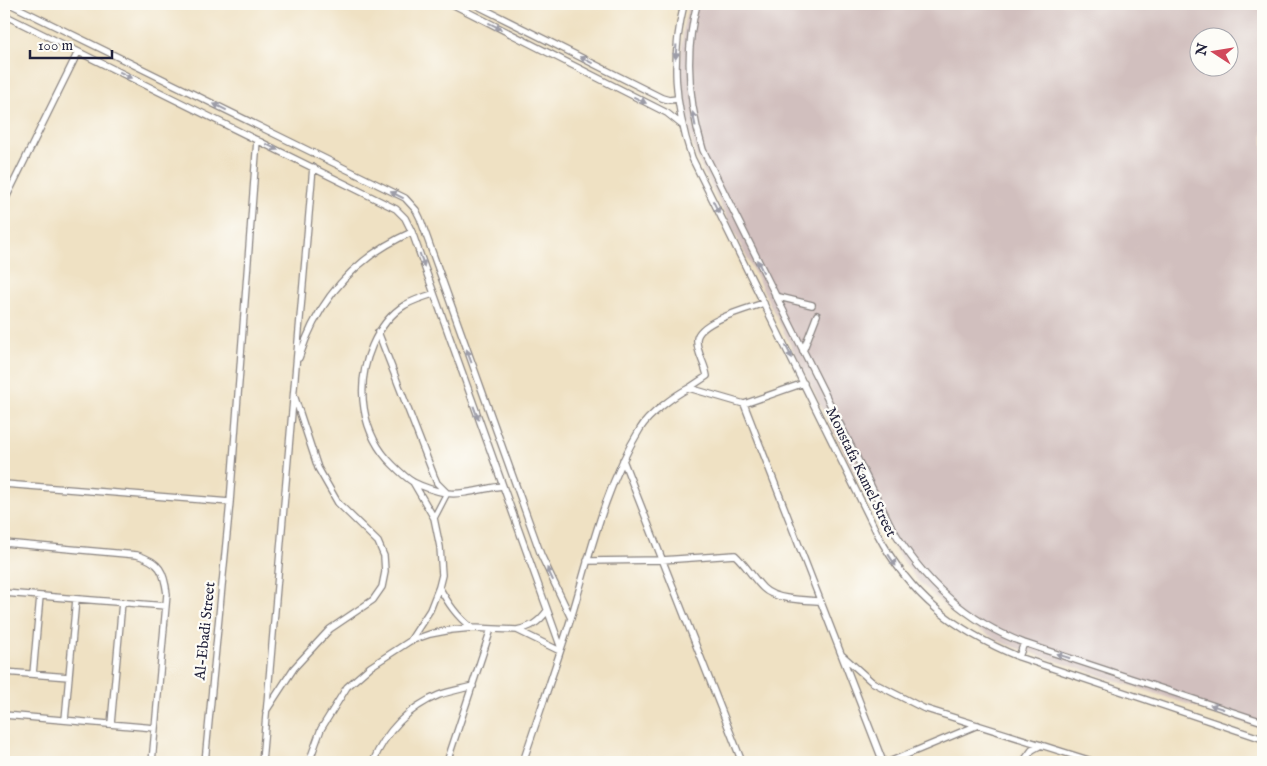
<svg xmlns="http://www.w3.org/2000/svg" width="1267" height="766" viewBox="0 0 1267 766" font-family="'IM FELL English',serif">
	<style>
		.industrial { fill: #d1bfbe; fill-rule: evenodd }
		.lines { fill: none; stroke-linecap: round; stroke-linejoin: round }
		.minor-casing { stroke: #88827f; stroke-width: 8 }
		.minor { stroke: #fff; stroke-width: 5.5 }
		.oneway { fill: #9c9ca7 }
		.labels { text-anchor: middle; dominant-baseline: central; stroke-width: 4.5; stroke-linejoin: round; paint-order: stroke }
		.street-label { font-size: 15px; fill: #22223b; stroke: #fdfcf7 }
	</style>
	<rect width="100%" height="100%" fill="#fdfcf7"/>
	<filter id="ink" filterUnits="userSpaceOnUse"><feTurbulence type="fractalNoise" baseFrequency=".02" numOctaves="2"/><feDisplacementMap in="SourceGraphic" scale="10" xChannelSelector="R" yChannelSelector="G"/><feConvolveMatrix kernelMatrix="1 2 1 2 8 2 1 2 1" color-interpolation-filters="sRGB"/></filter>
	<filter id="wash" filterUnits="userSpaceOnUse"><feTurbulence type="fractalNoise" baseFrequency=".0096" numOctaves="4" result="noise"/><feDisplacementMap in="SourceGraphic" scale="20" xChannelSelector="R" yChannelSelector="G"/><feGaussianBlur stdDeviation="1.12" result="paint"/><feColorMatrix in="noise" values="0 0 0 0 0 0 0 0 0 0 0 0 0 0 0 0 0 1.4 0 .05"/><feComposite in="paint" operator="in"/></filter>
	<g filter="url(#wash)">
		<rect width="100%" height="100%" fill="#efe1c3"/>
		<path class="industrial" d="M689 4H1263V729L1005 644 974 627 948 609 917 580 893 547 850 464 696 156 684 115 680 68 684 23ZM1200 38H1230V68H1200Z"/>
	</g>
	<g filter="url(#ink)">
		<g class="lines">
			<defs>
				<path id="minor" d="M10 4 405 198 416 210 420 218 541 555 571 618
					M452 4 667 113 682 125
					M474 4 662 98 669 100 677 99
					M684 4C671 59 674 104 692 158L877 533C911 597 954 630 1019 657L1263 739
					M697 4C684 53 688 101 703 150L891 526C922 579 965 621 1024 643L1263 722
					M4 15 396 209 405 218 412 232 561 648
					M4 202 78 52
					M433 294C423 297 414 300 405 305 390 314 379 330 372 346 355 386 361 434 393 465 399 471 406 478 413 482 423 487 436 491 446 493 461 496 486 488 502 486
					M775 296 812 305
					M378 332 434 476 437 483 447 493 434 518
					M803 351 817 315
					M299 358C318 299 355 257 412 232
					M689 388 707 376C705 363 696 352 697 339 699 321 750 308 764 303
					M744 404 883 762
					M623 460 742 762
					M4 484 230 502
					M4 543 137 555C160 562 164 571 167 594L152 762
					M587 561 662 560 735 555C746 565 753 578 763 588 775 600 804 600 820 601
					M439 587C448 603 457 617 472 628
					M4 593 166 606
					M517 630C531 627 538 623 547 611
					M410 641 430 634 451 630 472 628 517 630 560 651
					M843 656 872 682 923 708 1095 762
					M1019 657 1024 643
					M4 672 69 677
					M33 674 40 596
					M266 711 294 668 330 629 373 600 382 587 385 572 384 556 378 542 338 503 318 468 294 395
					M4 715 155 728
					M65 720 76 599
					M111 724 122 602
					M4 760 27 762
					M205 762 230 502 257 140
					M262 762 313 167
					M309 762 321 729 347 687 370 667 410 641 430 610 439 587 442 575 440 547 434 518 413 482
					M373 762C385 732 409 707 439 695 450 691 462 689 473 686
					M447 762 491 629
					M523 762C539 714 556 666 571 618 590 555 605 486 640 429 648 415 675 395 689 388L744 404 804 383
					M889 762 978 725
					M1023 762 1032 750 1041 745"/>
			</defs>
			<use href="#minor" class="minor-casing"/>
			<use href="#minor" class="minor"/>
		</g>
		<defs><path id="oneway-solid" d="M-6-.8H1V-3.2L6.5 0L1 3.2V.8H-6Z" transform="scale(1.25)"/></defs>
		<g class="oneway">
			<use href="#oneway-solid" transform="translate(495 26) rotate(27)"/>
			<use href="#oneway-solid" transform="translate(676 52) rotate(93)"/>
			<use href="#oneway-solid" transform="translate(586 60) rotate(-153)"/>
			<use href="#oneway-solid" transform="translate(126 75) rotate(26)"/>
			<use href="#oneway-solid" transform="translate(640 100) rotate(27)"/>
			<use href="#oneway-solid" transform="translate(220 107) rotate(-154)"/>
			<use href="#oneway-solid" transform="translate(694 119) rotate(-102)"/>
			<use href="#oneway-solid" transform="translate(272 147) rotate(26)"/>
			<use href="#oneway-solid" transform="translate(397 195) rotate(-153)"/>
			<use href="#oneway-solid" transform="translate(716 207) rotate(63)"/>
			<use href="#oneway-solid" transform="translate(422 260) rotate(71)"/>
			<use href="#oneway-solid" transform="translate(760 266) rotate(-117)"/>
			<use href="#oneway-solid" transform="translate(789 352) rotate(63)"/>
			<use href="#oneway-solid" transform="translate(469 356) rotate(-110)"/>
			<use href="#oneway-solid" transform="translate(476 413) rotate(70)"/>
			<use href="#oneway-solid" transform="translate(892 560) rotate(57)"/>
			<use href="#oneway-solid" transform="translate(550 574) rotate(-115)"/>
			<use href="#oneway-solid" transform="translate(1063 656) rotate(-162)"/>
			<use href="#oneway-solid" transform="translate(1217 707) rotate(-162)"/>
		</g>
	</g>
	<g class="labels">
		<g class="street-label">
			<text transform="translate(861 472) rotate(64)">Moustafa Kamel Street</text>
			<text transform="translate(205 631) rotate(-84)">Al-Ebadi Street</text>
		</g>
	</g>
	<rect width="1267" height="766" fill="none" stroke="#fdfcf7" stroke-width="20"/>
	<g transform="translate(1214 52) rotate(282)"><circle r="24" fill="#fdfcf7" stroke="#a5a5ac"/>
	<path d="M0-4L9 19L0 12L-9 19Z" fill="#d1495b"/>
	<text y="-8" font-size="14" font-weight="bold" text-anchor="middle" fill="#22223b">N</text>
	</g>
	<path d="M30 50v8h82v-8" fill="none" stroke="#22223b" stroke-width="2.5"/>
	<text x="38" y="50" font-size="15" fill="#22223b" stroke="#fdfcf7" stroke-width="4" paint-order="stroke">100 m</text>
</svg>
